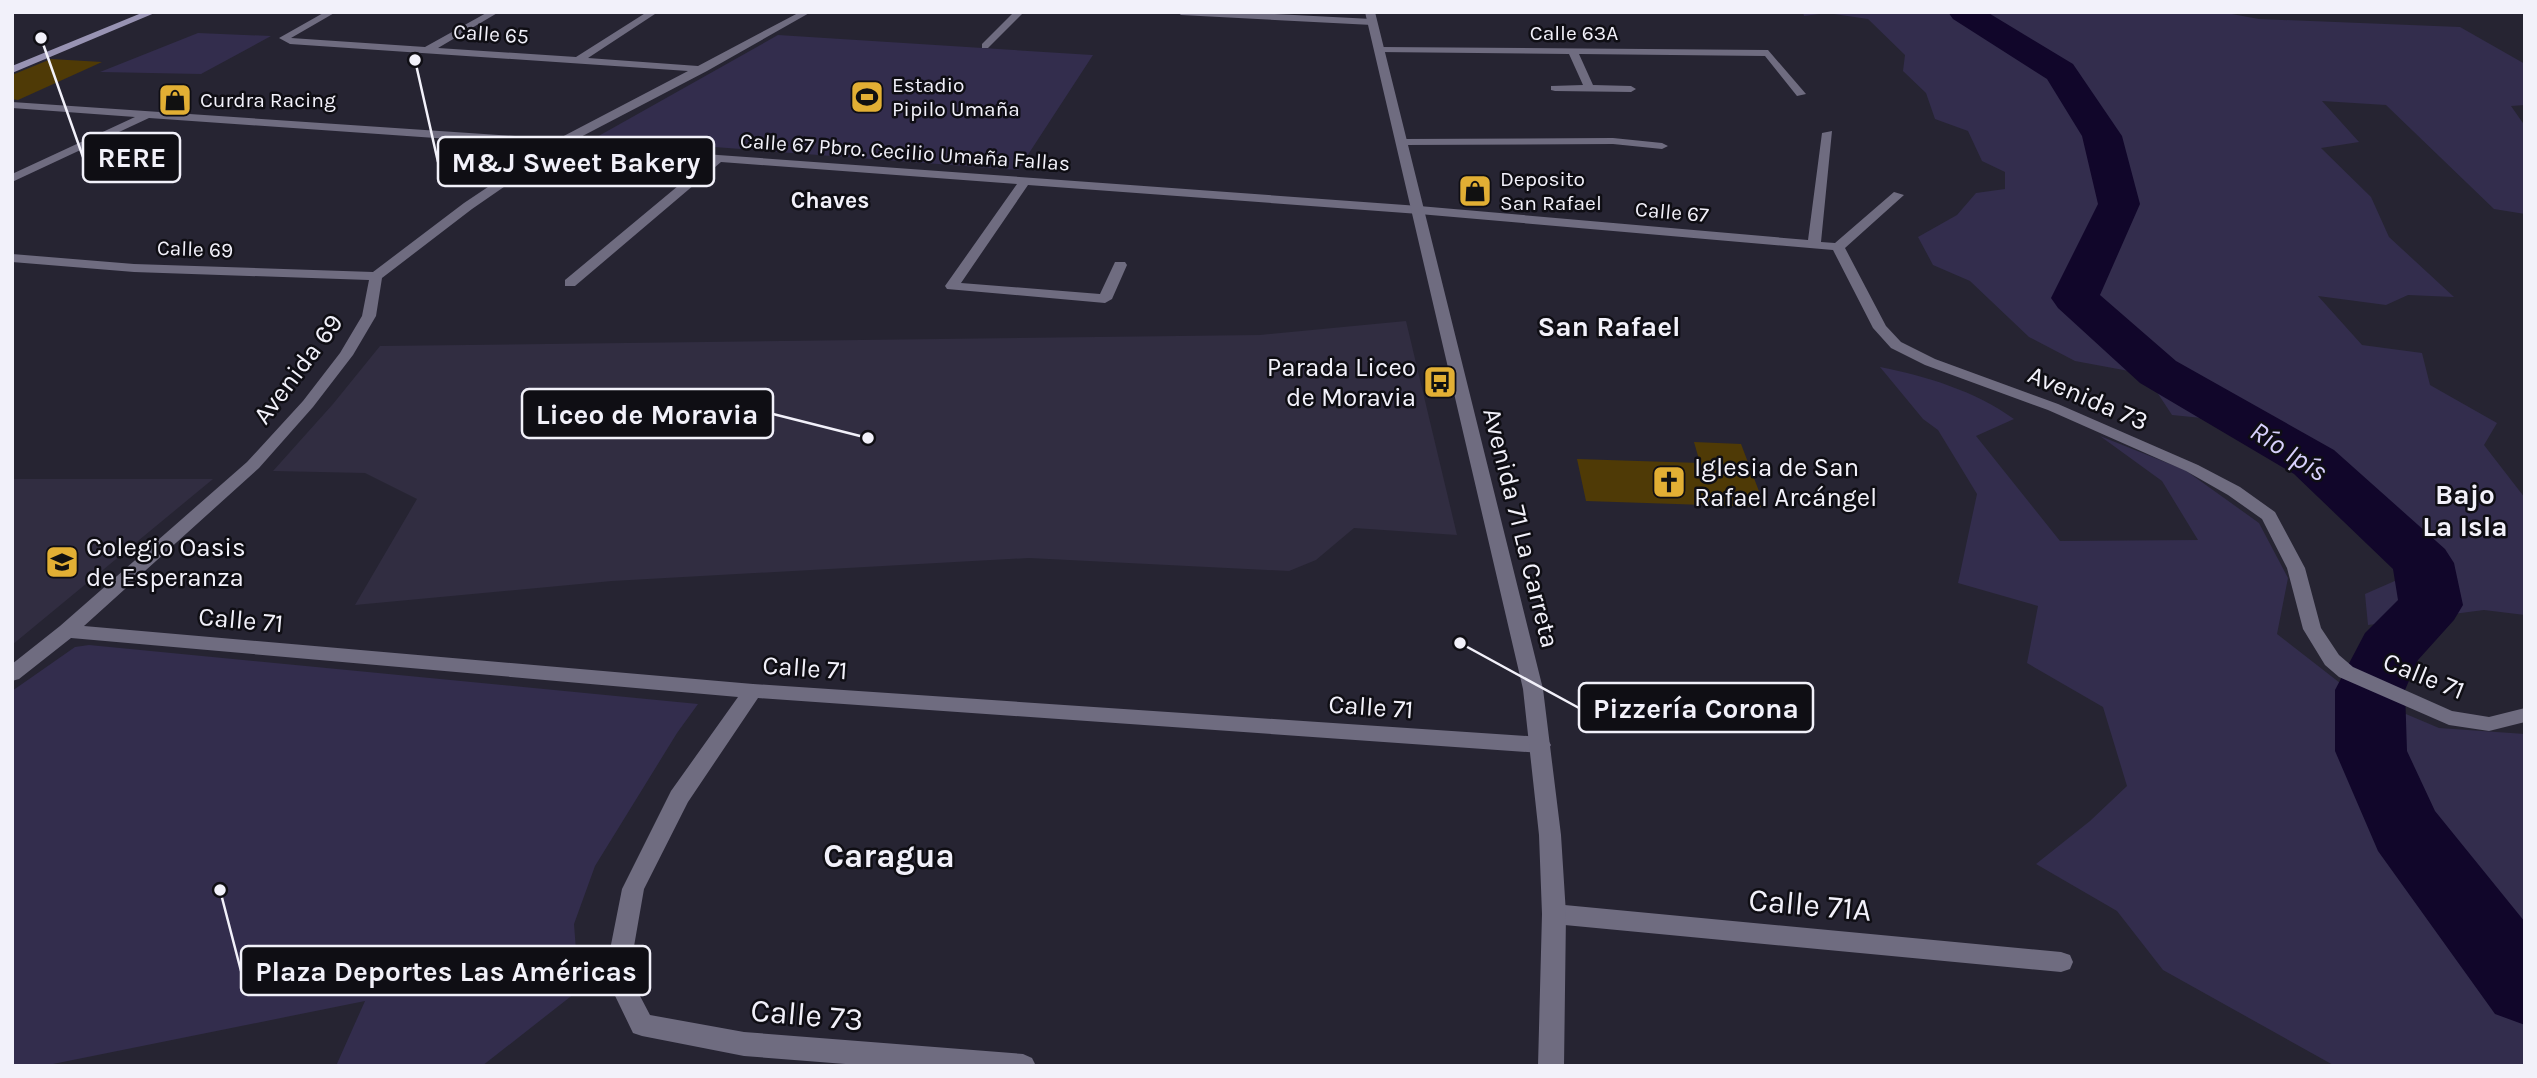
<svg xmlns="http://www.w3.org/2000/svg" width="2537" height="1078" viewBox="0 0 2537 1078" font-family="Karla,sans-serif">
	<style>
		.built { fill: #312d41 }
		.green { fill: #332d4d }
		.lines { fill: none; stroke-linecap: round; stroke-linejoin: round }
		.river { fill: #11062a; fill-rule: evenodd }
		.building { fill: #4f3a06 }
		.minor { fill: #6f6c80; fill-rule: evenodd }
		.tertiary { fill: #6f6c80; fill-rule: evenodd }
		.secondary { fill: #9893b3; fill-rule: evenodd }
		.labels { text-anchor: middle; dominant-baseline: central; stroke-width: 5; stroke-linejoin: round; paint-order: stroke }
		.far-street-label { font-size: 21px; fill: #f2f1fa; stroke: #0f0e14 }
		.far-poi-label { font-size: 21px; fill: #f2f1fa; stroke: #0f0e14; text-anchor: start }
		.far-neighbourhood-label { font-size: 23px; font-weight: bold; fill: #f2f1fa; stroke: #0f0e14 }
		.poi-label { font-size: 26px; fill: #f2f1fa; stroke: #0f0e14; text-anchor: start }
		.street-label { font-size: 26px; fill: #f2f1fa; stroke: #0f0e14 }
		.neighbourhood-label { font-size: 28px; font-weight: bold; fill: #f2f1fa; stroke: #0f0e14 }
		.water-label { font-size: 28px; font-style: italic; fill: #d8d1fd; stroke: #0f0e14 }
		.near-street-label { font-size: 32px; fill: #f2f1fa; stroke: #0f0e14 }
		.near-neighbourhood-label { font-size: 33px; font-weight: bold; fill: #f2f1fa; stroke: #0f0e14 }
		.leader { fill: none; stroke: #f2f1fa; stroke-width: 2.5 }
		.callout-dot { fill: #f2f1fa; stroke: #0f0e14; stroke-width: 2.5 }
		.callout { fill: #0f0e14; stroke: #f2f1fa; stroke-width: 2.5 }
		.callout-label { font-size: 28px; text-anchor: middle; font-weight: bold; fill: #f2f1fa }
	</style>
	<rect width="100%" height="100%" fill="#262432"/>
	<path class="built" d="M1406 321 1457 535 1354 528 1316 560 1289 571 1029 558 612 581 355 605 417 499 365 473 273 471 333 404 380 346 1260 335Z
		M12 479H213L12 645Z"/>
	<path class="green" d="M1803 12H2221L2259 19 2460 27 2525 64V105L2511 106 2525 126V214L2494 209 2386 105 2322 101 2359 142 2321 148 2371 197 2389 237 2454 297 2408 295 2386 305 2318 296 2362 345 2422 353 2430 385 2497 423 2484 445 2525 498V615L2484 610 2368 625 2365 594 2413 573 2378 507 2202 418 2172 415 2145 374 2075 361 2029 337 1970 281 1933 265 1918 237 1957 215 1976 193 2005 189V172L1982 161 1968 131 1935 119 1926 93 1903 71 1905 55 1868 19 1827 13 1804 16Z
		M198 33 271 36 201 74 100 72Z
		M778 35 1092 55H1093L1018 170 595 138Z
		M1880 367C1926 376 1975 391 2014 419L1976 436 2060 541 2198 540 2162 481 2100 436 2185 470 2259 523 2288 578 2277 634 2349 690 2439 728 2525 734V1066H2335L2163 970 2117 911 2036 864 2090 821 2127 786 2103 707 2027 663 2038 606 1958 583 1977 494 1938 430 1923 419Z
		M89 645 698 704 677 733 595 866 574 924 579 990 482 1066H336L365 1001 43 1066H12V691L75 647Z"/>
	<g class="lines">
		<path class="river" d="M1948 12H1987L2073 64 2122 136 2140 204 2100 295 2176 361 2334 450 2445 549 2454 563 2463 605 2454 620 2418 660 2405 690 2407 751 2435 811 2525 922V1025L2495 1014 2378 851 2335 751V690L2365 633 2398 600 2393 569 2294 474 2140 383 2058 308 2051 298 2098 204 2082 136 2047 79 1953 19Z"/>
	</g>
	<path class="building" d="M51 59 102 62 18 100 12 99V75Z
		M1694 442 1741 444 1765 507 1586 501 1577 459 1700 463Z"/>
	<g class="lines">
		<path class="minor" d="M325 12H336L291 38 425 47 488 12H499L438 48 576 57 647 12H658L588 58 698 66 800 12H811L707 71 573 141 718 155 1419 206 1808 240 1822 133 1832 131 1821 242 1835 243 1894 192 1904 195 1845 248 1886 326 1901 342 1935 359 2058 404 2198 465 2240 487 2275 512 2305 568 2321 628 2339 655 2353 667 2452 711 2489 717 2525 708V722L2489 731 2449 725 2339 677 2325 665 2303 629 2287 568 2262 519 2228 495 2186 471 2048 410 1925 365 1891 348 1873 328 1833 250 1419 214 1028 185 961 283 1100 294 1115 262H1125L1127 265 1112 299 1105 303 947 289 945 286 1017 184 721 162 575 286H565V280L708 161 562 147 472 209 382 278 376 316 353 355 313 407 259 468 84 626 753 684 1541 737 1548 740 1551 745 1548 750 1541 753 758 698 688 802 644 889 629 975 650 1015 744 1032 1023 1054 1032 1058 1036 1066H871L744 1056 642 1036 633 1033 605 975 622 889 671 791 738 697 71 638 19 679 12 681V664L60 626 247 462 303 401 340 353 362 316 369 280 134 272 12 262V254L134 264 373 272 464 203 549 146 149 118 12 182V174L135 117 12 108V102L558 139 688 71 290 44 279 38Z
			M1014 12H1024L988 48H982V44Z
			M1177 12H1239L1372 19 1377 22 1372 25 1181 15Z
			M1381 47 1768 50 1806 94 1797 96 1765 56 1579 54 1593 85 1631 86 1636 89 1631 92 1555 91 1551 90V86L1583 85 1569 54 1378 52V48Z
			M1613 138 1662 143 1668 146 1662 149 1613 144 1403 145 1397 142 1403 139Z
			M1554 904 2061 952 2070 955 2073 962 2070 969 2061 972 1554 924 1546 921 1542 914 1546 907Z"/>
		<path class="tertiary" d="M1365 12H1375L1543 689 1561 835 1566 914 1564 1066H1538L1542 914 1539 835 1523 689Z"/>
		<path class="secondary" d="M144 12H157L12 73V66Z"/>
	</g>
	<defs>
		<symbol id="stadium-square" viewBox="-11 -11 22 22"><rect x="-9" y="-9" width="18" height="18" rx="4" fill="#e2af34" stroke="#0f0e14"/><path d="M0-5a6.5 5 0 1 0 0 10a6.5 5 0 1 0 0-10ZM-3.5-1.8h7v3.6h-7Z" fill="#111"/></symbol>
		<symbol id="shop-square" viewBox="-11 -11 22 22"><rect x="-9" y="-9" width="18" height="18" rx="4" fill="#e2af34" stroke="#0f0e14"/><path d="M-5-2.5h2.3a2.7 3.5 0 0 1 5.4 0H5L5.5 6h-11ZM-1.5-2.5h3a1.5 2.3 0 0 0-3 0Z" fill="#111"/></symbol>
		<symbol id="bus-square" viewBox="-11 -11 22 22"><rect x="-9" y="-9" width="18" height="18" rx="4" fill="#e2af34" stroke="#0f0e14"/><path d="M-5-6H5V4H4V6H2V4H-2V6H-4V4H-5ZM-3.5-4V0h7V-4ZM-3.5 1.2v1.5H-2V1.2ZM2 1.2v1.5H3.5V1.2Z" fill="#111"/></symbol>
		<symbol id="church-square" viewBox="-11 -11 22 22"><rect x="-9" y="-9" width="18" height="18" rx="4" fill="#e2af34" stroke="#0f0e14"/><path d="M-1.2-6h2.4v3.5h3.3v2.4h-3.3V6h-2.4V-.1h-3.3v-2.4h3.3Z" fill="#111"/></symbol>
		<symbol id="university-square" viewBox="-11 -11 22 22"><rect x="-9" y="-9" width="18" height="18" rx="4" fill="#e2af34" stroke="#0f0e14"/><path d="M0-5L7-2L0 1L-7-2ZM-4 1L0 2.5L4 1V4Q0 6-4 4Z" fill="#111"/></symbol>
	</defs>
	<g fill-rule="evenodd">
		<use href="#stadium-square" x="848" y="78" width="38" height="38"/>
		<use href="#shop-square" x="156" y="81" width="38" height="38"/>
		<use href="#shop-square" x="1456" y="172" width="38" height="38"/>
		<use href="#bus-square" x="1421" y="363" width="38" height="38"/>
		<use href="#church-square" x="1650" y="463" width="38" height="38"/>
		<use href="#university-square" x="43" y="543" width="38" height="38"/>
	</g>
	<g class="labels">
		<g class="far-street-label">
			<text x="1574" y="33">Calle 63A</text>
			<text transform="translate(491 34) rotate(4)">Calle 65</text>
			<text transform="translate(905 152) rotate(4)">Calle 67 Pbro. Cecilio Umaña Fallas</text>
			<text transform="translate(1672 212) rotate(5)">Calle 67</text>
			<text transform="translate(195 249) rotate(2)">Calle 69</text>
		</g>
		<g class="far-poi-label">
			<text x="892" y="85">Estadio<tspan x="892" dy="24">Pipilo Umaña</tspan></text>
			<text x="200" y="100">Curdra Racing</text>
			<text x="1500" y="179">Deposito<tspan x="1500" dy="24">San Rafael</tspan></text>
		</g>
		<g class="far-neighbourhood-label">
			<text x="830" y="200">Chaves</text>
		</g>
		<g class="poi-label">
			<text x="1416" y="367" text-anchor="end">Parada Liceo<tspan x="1416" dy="30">de Moravia</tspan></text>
			<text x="1694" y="467">Iglesia de San<tspan x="1694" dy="30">Rafael Arcángel</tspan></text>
			<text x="86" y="547">Colegio Oasis<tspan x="86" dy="30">de Esperanza</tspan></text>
		</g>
		<g class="street-label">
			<text transform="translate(298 369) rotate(-53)">Avenida 69</text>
			<text transform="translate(2088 398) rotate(23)">Avenida 73</text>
			<text transform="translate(1521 528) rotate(76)">Avenida 71 La Carreta</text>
			<text transform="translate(241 620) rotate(5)">Calle 71</text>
			<text transform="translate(805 668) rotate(4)">Calle 71</text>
			<text transform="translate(2424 676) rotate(22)">Calle 71</text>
			<text transform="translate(1371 707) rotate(4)">Calle 71</text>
		</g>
		<g class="neighbourhood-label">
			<text x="1609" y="326">San Rafael</text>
			<text x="2465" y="494">Bajo<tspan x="2465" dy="32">La Isla</tspan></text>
		</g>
		<g class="water-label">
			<text transform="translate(2289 451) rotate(33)">Río Ipís</text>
		</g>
		<g class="near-street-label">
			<text transform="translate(1810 905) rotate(5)">Calle 71A</text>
			<text transform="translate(807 1015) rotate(5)">Calle 73</text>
		</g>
		<g class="near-neighbourhood-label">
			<text x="889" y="856">Caragua</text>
		</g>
	</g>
	<path class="leader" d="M41 38L83 157M415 60L438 162M868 438L773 414M1460 643L1579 708M220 890L241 971"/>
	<g class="callout-dot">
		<circle cx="41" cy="38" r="7"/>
		<circle cx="415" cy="60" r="7"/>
		<circle cx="868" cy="438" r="7"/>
		<circle cx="1460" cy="643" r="7"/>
		<circle cx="220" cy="890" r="7"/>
	</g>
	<g class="callout">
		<rect x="83" y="133" width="97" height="49" rx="7"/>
		<rect x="438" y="137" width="276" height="49" rx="7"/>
		<rect x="522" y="389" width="251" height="49" rx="7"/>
		<rect x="1579" y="683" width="234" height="49" rx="7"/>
		<rect x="241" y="946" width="409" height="49" rx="7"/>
	</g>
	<g class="callout-label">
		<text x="132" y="167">RERE</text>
		<text x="576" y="172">M&amp;J Sweet Bakery</text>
		<text x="647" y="424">Liceo de Moravia</text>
		<text x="1696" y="718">Pizzería Corona</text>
		<text x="446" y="981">Plaza Deportes Las Américas</text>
	</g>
	<rect width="2537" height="1078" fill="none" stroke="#f2f1fa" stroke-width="28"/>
</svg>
